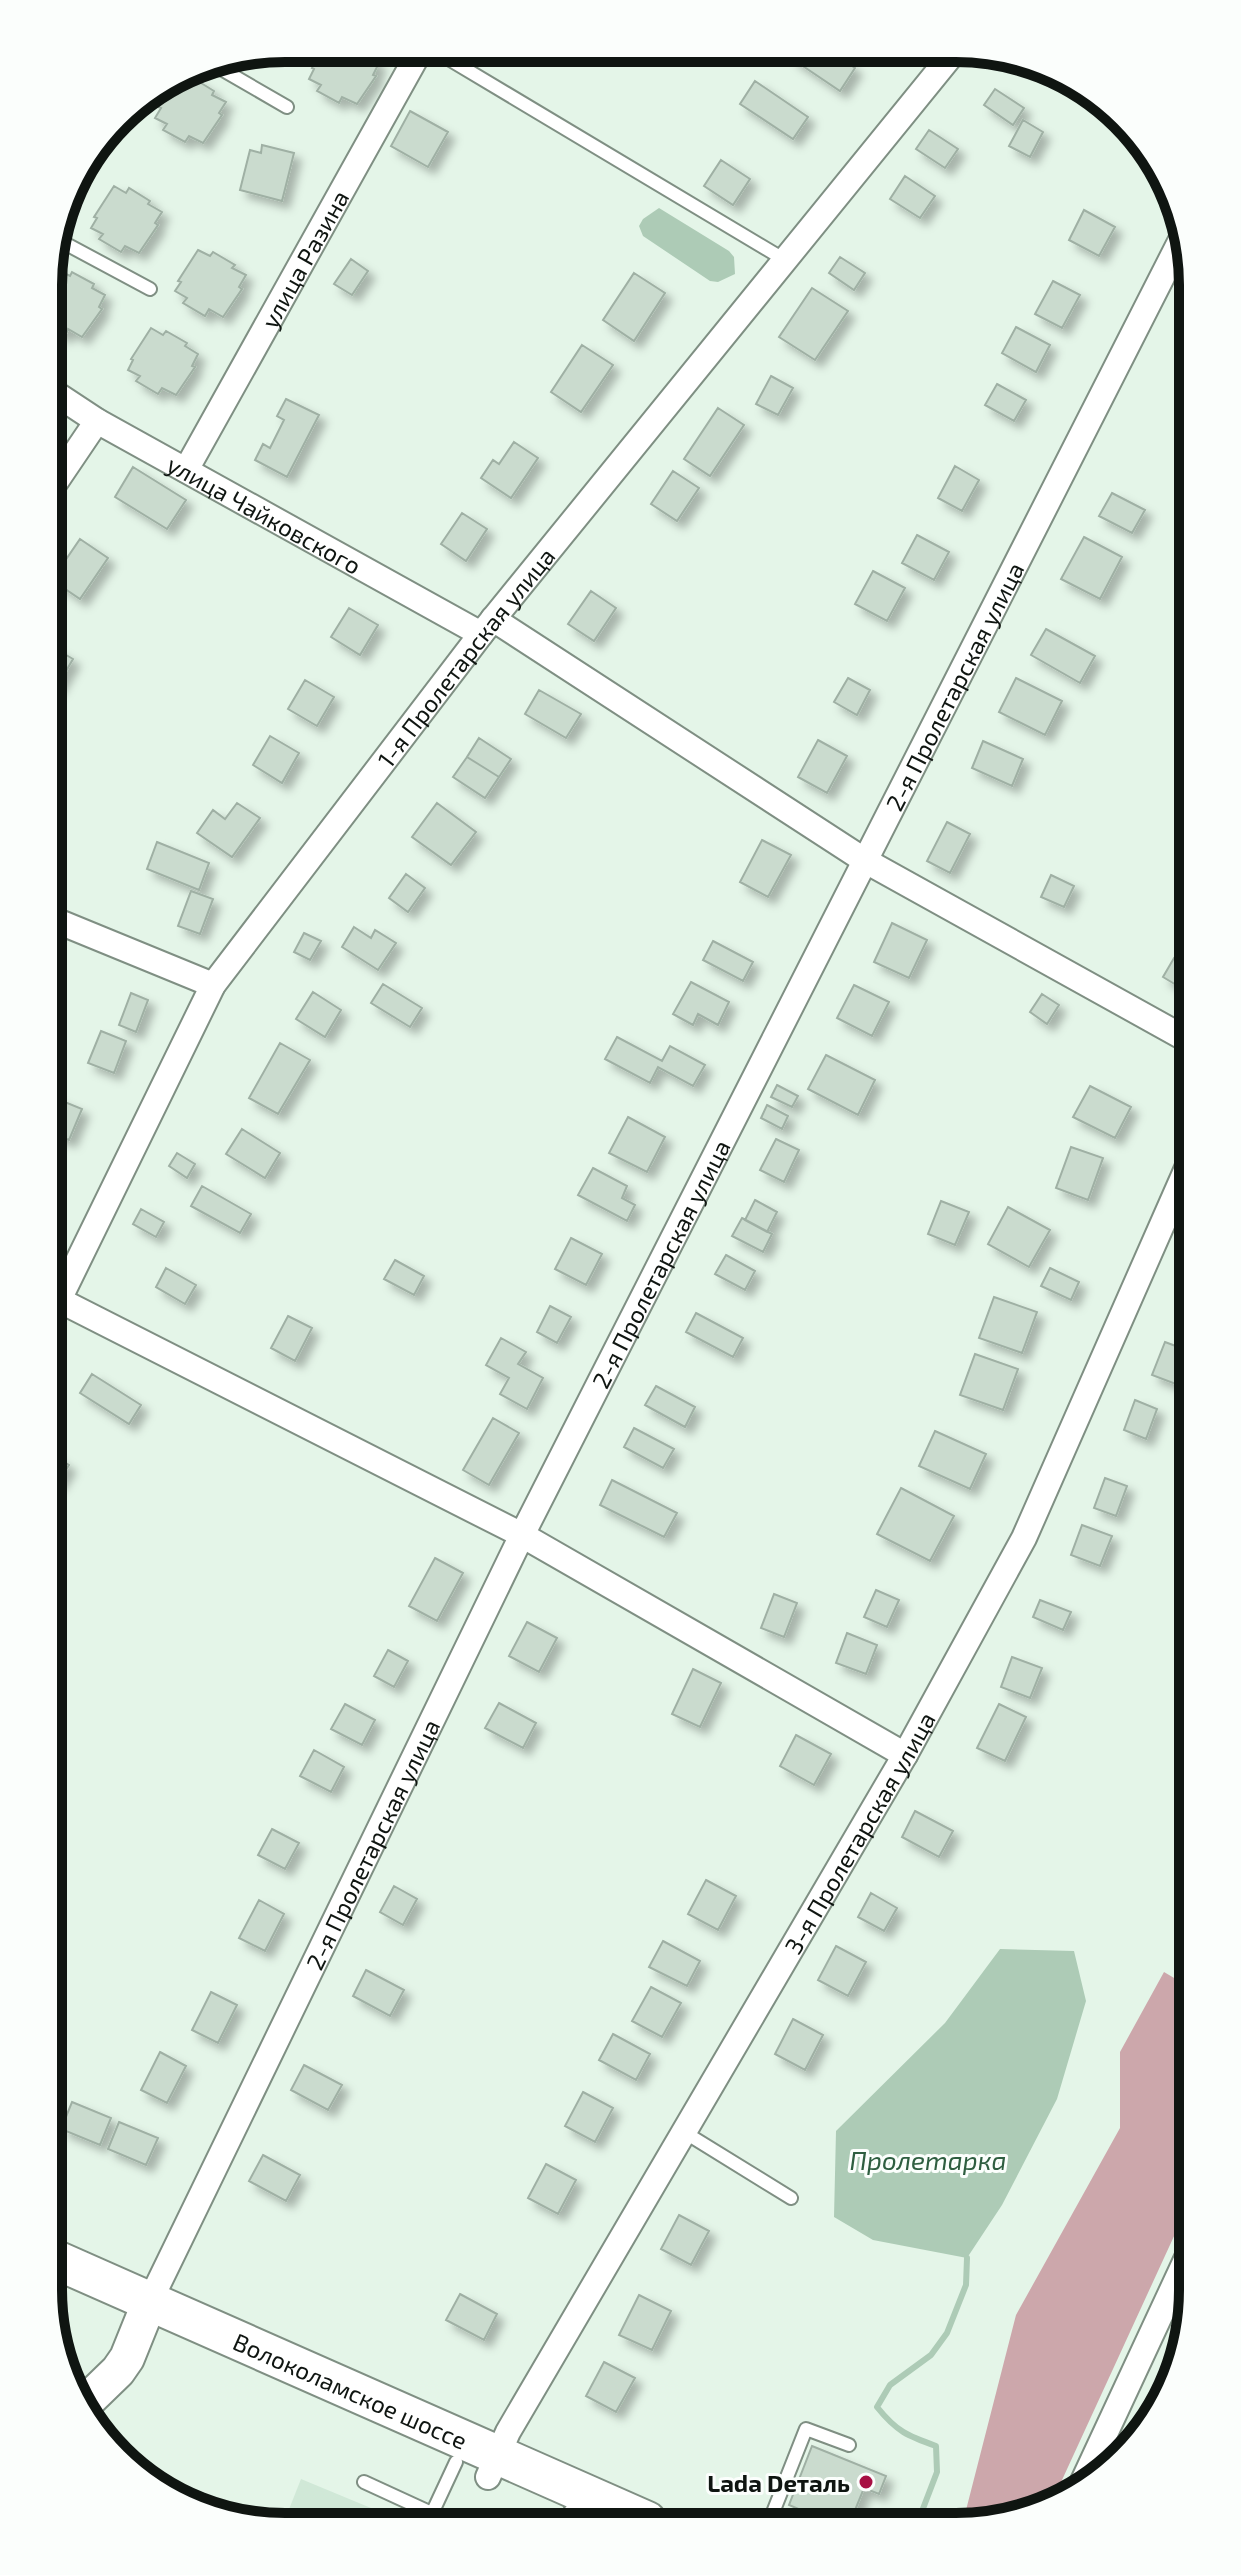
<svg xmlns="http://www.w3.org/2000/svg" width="1241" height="2575" viewBox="0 0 1241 2575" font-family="'Exo 2',sans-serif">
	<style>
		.built { fill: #d0e8d7 }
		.forest { fill: #cca7ab }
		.water { fill: #adcbb6 }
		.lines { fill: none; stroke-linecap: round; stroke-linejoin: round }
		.stream { stroke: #adcbb6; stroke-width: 6 }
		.building { fill: #cadbce; stroke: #9fb0a4; stroke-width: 2; filter: url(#shadow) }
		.lane-casing { stroke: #7f8f83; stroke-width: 16 }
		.street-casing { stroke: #7f8f83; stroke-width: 28 }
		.secondary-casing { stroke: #7f8f83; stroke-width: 38 }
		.primary-casing { stroke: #7f8f83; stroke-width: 42 }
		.lane { stroke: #fff; stroke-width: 12 }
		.street { stroke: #fff; stroke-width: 24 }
		.secondary { stroke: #fff; stroke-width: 34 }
		.primary { stroke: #fff; stroke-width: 38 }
		.poi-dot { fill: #a71043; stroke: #fbfefc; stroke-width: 3 }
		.labels { text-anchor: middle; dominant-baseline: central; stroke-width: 6; stroke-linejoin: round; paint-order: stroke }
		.street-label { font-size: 24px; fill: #0f1511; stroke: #fbfefc }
		.poi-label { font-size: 24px; font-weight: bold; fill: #0f1511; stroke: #fbfefc; text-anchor: end }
		.water-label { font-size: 26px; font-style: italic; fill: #2e5e40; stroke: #fbfefc }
		.rim { fill: none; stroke: #0f1511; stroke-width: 10 }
	</style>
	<defs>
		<filter id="shadow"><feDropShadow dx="7" dy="7" stdDeviation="4" flood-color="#0004"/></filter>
	</defs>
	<rect width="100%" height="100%" fill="#e4f5e8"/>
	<path class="built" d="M301 2479 383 2513 399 2522H284Z"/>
	<path class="forest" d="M1164 1972 1191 1988 1192 2197 1051 2504C1023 2516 996 2527 965 2514L1016 2315 1120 2128V2052Z"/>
	<path class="water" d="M659 208 729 251 734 257 735 274 718 282 710 281 643 236 639 226 643 219Z
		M1000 1949 1074 1951 1086 2001 1057 2099 1002 2205 967 2258 873 2240 834 2217 836 2131 945 2023Z"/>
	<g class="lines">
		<path class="stream" d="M919 2519 937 2472 936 2446C908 2436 897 2432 877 2407L890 2385 931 2355 947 2333 966 2285 967 2258"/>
	</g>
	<path class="building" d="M323 48H363L368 52 366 56 379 63 373 75 376 76 357 104 342 97 339 103 317 91 321 85 309 79 314 69 312 68Z
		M795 51H830L855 68 840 91 791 58Z
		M179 76 190 82 193 78 214 91 212 95 226 102 219 113 222 115 203 143 189 136 185 142 163 130 167 124 155 118 161 108 158 107Z
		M755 81 808 117 793 139 740 104Z
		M995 89 1024 108 1013 125 984 105Z
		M410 111 448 132 428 167 391 146Z
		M1023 120 1043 132 1030 157 1009 146Z
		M929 130 958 149 945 168 916 149Z
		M262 145 294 153 282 201 240 190 250 150 261 153Z
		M721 160 750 179 733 205 704 186Z
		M905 176 935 196 920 218 890 199Z
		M114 186 126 193 129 188 150 201 148 204 162 212 155 223 158 225 139 253 125 246 121 252 99 239 103 234 91 228 97 218 94 217Z
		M1084 210 1115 227 1099 256 1069 240Z
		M198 250 210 256 213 252 235 265 232 268 246 275 239 287 242 289 223 317 209 309 205 316 183 303 187 298 175 291 181 282 178 281Z
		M840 257 865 273 854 290 829 273Z
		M351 259 368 271 352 295 334 284Z
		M58 270 70 276 72 272 94 284 92 288 105 295 99 307 102 309 82 337 68 329 65 336 50 327V280H52Z
		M634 273 665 293 634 341 603 320Z
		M1053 281 1080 295 1062 328 1035 314Z
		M812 288 848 311 815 360 779 337Z
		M1016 327 1050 345 1036 372 1002 353Z
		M151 328 163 335 166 331 187 343 185 346 198 354 192 366 195 367 176 395 162 388 158 394 136 381 140 376 128 370 133 360 131 359Z
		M582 345 613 365 581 412 551 392Z
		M771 376 793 388 778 415 756 404Z
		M997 384 1026 400 1014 421 985 405Z
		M286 399 319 415 287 477 255 460 263 444 270 448 284 420 277 416Z
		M718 408 744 425 710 476 684 459Z
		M514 442 538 458 511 498 481 478 493 460 499 464Z
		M955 466 979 480 962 511 938 498Z
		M133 467 186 500 167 529 115 497Z
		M673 471 699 488 677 521 651 504Z
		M1112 493 1145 510 1132 533 1099 516Z
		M462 513 487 529 466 561 441 544Z
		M917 535 949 552 934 580 902 563Z
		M1084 537 1122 557 1100 599 1061 579Z
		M80 539 108 558 80 599 52 580Z
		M873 571 905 588 887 621 855 604Z
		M591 591 616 608 594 641 568 624Z
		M349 608 378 625 360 655 331 637Z
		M1046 629 1095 656 1080 683 1031 655Z
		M51 646 73 659 56 688 51 686Z
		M848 678 870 690 857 715 834 702Z
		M1016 678 1062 701 1045 735 999 712Z
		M305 680 334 697 317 726 288 709Z
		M539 690 581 714 566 738 525 714Z
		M270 736 299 753 282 783 253 765Z
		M479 738 511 759 499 777 467 757Z
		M818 740 847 756 827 793 798 777Z
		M983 741 1023 759 1012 786 972 768Z
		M467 757 499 777 485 798 453 777Z
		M237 803 260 818 232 857 197 833 213 810 225 819Z
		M437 803 476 832 451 865 412 837Z
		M947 822 970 834 950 873 927 861Z
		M762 840 791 855 768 897 740 882Z
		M157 842 209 863 199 890 147 869Z
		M406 874 425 888 408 912 389 898Z
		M1051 875 1074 886 1064 907 1041 897Z
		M191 891 213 899 200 934 178 926Z
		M892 923 927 940 909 978 874 962Z
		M354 927 371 938 375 930 396 943 378 970 342 947Z
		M304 933 321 941 310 960 294 952Z
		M713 941 753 962 743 981 703 960Z
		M1174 958 1188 966V992L1163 977Z
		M691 982 729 1002 718 1025 698 1014 693 1025 673 1014Z
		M383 984 422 1008 410 1027 371 1003Z
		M854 985 889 1002 872 1036 837 1018Z
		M313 992 341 1010 325 1037 296 1019Z
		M131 993 148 1000 136 1032 119 1025Z
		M1042 994 1059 1005 1047 1024 1030 1012Z
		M101 1031 126 1041 114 1073 88 1063Z
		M617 1037 662 1061 670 1046 705 1065 693 1086 658 1067 650 1083 605 1059Z
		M280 1043 310 1060 278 1114 249 1098Z
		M826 1055 875 1080 858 1115 808 1089Z
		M777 1085 798 1096 792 1107 771 1097Z
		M1090 1086 1131 1107 1115 1138 1073 1117Z
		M55 1098 82 1109 69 1140 53 1134V1104Z
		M767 1105 788 1116 782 1129 761 1118Z
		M628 1117 665 1137 647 1172 609 1153Z
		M242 1129 280 1153 265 1178 226 1154Z
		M776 1139 799 1150 784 1182 760 1170Z
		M1071 1147 1103 1158 1088 1200 1056 1188Z
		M177 1153 195 1164 187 1178 169 1166Z
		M593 1168 627 1186 622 1198 635 1205 627 1221 578 1195Z
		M202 1186 251 1214 240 1233 191 1206Z
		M755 1200 777 1212 767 1232 745 1220Z
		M941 1201 969 1212 955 1245 928 1234Z
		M1008 1207 1050 1230 1029 1267 988 1244Z
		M141 1209 164 1222 156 1237 133 1224Z
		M742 1218 772 1234 763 1252 732 1236Z
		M571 1238 602 1254 586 1285 555 1269Z
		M726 1255 755 1271 745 1290 715 1274Z
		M395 1260 424 1276 414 1295 384 1279Z
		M166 1268 196 1285 185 1304 156 1287Z
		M1050 1268 1079 1282 1071 1300 1041 1286Z
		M1188 1276 1189 1277V1311L1176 1307Z
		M994 1297 1037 1312 1022 1353 979 1338Z
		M550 1306 571 1317 557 1343 537 1332Z
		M696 1313 743 1338 733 1357 686 1332Z
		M288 1316 312 1328 295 1361 271 1348Z
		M501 1338 526 1352 518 1364 543 1378 527 1409 500 1394 509 1378 486 1365Z
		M1165 1342 1189 1351V1389L1152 1375Z
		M975 1354 1018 1369 1003 1410 960 1395Z
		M92 1374 141 1405 129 1424 80 1393Z
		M656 1386 695 1407 685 1427 645 1405Z
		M1135 1400 1157 1409 1146 1439 1124 1430Z
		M493 1418 519 1433 489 1485 463 1470Z
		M634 1428 674 1449 663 1468 624 1447Z
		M935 1431 986 1454 970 1489 919 1466Z
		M54 1455 69 1465 57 1484 54 1482Z
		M1105 1478 1127 1486 1116 1516 1094 1508Z
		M612 1480 677 1513 664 1537 600 1505Z
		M901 1488 954 1516 930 1561 877 1534Z
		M1082 1525 1112 1536 1100 1566 1071 1555Z
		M435 1558 463 1573 437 1621 409 1606Z
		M876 1590 899 1600 887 1627 864 1617Z
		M774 1594 797 1603 784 1637 761 1628Z
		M1040 1600 1071 1612 1063 1630 1033 1617Z
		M527 1622 557 1638 539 1672 509 1656Z
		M847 1633 877 1645 866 1674 836 1663Z
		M388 1650 408 1661 394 1687 374 1676Z
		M1012 1657 1042 1668 1030 1698 1001 1687Z
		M693 1669 721 1683 700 1727 672 1714Z
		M499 1703 536 1723 523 1748 485 1728Z
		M345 1704 375 1720 362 1745 331 1729Z
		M999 1704 1026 1717 1005 1761 977 1748Z
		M796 1735 831 1754 814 1785 780 1766Z
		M314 1750 344 1767 331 1792 300 1776Z
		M915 1811 953 1831 939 1857 902 1837Z
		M272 1829 299 1843 285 1869 258 1855Z
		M706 1880 736 1896 718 1930 688 1914Z
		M394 1886 417 1899 403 1925 380 1912Z
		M871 1893 897 1908 884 1931 858 1917Z
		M259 1900 284 1914 265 1951 239 1938Z
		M663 1941 700 1961 687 1986 649 1967Z
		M836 1946 866 1962 848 1996 818 1980Z
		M366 1970 404 1990 390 2016 353 1996Z
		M651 1987 681 2003 662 2037 632 2021Z
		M211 1992 237 2005 218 2043 192 2030Z
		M793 2019 823 2035 805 2070 775 2054Z
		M613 2034 650 2054 636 2080 599 2060Z
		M160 2052 186 2066 167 2103 141 2090Z
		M304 2065 342 2085 328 2110 291 2090Z
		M583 2092 613 2108 595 2142 565 2126Z
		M72 2102 111 2118 100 2145 61 2129Z
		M119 2122 158 2138 146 2165 108 2149Z
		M263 2155 300 2175 286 2201 249 2181Z
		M546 2164 576 2180 558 2214 528 2198Z
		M679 2215 709 2231 691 2265 661 2249Z
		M460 2294 497 2314 484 2340 446 2320Z
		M639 2295 671 2311 652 2350 619 2335Z
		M604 2362 635 2378 616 2412 586 2396Z
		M812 2446 886 2476 879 2494 864 2488 851 2520H824L789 2505Z
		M1105 2454 1118 2460 1095 2481Z
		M383 2513 399 2522H378Z"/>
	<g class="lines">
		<defs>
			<path id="lane" d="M432 49 785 260
				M211 63 287 107
				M55 238 150 289
				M684 2132 791 2198
				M364 2482 451 2522
				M770 2520 806 2429 849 2445
				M428 2522 456 2462"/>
			<g id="street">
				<path id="s1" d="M50 390 97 421 481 634"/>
				<path id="s2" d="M186 470 421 49"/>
				<path d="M51 489 97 421"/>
				<path d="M493 619 864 860 1188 1040"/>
				<path d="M52 919 213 985"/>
				<path d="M59 1300 522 1535 905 1755"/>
				<path id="s3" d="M53 1312 213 985 481 634 954 52"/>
				<path id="s4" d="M150 2301 522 1535 1185 232"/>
				<path id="s5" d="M488 2477 508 2432 905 1755 1024 1538 1188 1166"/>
				<path d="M1078 2492 1192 2247"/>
				<path d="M573 2521 575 2515"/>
			</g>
			<path id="secondary" d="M87 2401 118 2371 127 2358 150 2301"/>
			<g id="primary">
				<path id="s6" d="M56 2260 647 2521"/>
			</g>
		</defs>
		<use href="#lane" class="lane-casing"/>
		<use href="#street" class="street-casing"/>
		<use href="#secondary" class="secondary-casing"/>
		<use href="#primary" class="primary-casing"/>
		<use href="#lane" class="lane"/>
		<use href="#street" class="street"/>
		<use href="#secondary" class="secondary"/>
		<use href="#primary" class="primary"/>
	</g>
	<circle class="poi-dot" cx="866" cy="2482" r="8"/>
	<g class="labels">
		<g class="street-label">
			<text stroke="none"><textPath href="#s2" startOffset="242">улица Разина</textPath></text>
			<text stroke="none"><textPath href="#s1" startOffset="248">улица Чайковского</textPath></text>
			<text stroke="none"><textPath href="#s3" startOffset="778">1-я Пролетарская улица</textPath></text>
			<text stroke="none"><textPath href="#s4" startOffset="1804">2-я Пролетарская улица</textPath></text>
			<text stroke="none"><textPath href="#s4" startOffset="1156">2-я Пролетарская улица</textPath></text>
			<text stroke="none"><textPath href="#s5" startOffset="744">3-я Пролетарская улица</textPath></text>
			<text stroke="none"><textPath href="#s4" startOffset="508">2-я Пролетарская улица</textPath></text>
			<text stroke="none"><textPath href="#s6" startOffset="322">Волоколамское шоссе</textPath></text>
		</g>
		<g class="poi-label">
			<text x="850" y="2482">Lada Dеталь</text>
		</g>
		<g class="water-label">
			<text x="928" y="2159">Пролетарка</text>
		</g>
	</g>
	<path d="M0 0H1241V2575H0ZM285 62H956A223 223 0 0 1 1179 285V2290A223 223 0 0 1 956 2513H285A223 223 0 0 1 62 2290V285A223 223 0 0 1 285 62Z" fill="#fbfefc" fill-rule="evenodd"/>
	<path class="rim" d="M285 62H956A223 223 0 0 1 1179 285V2290A223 223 0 0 1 956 2513H285A223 223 0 0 1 62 2290V285A223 223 0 0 1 285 62Z"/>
</svg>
